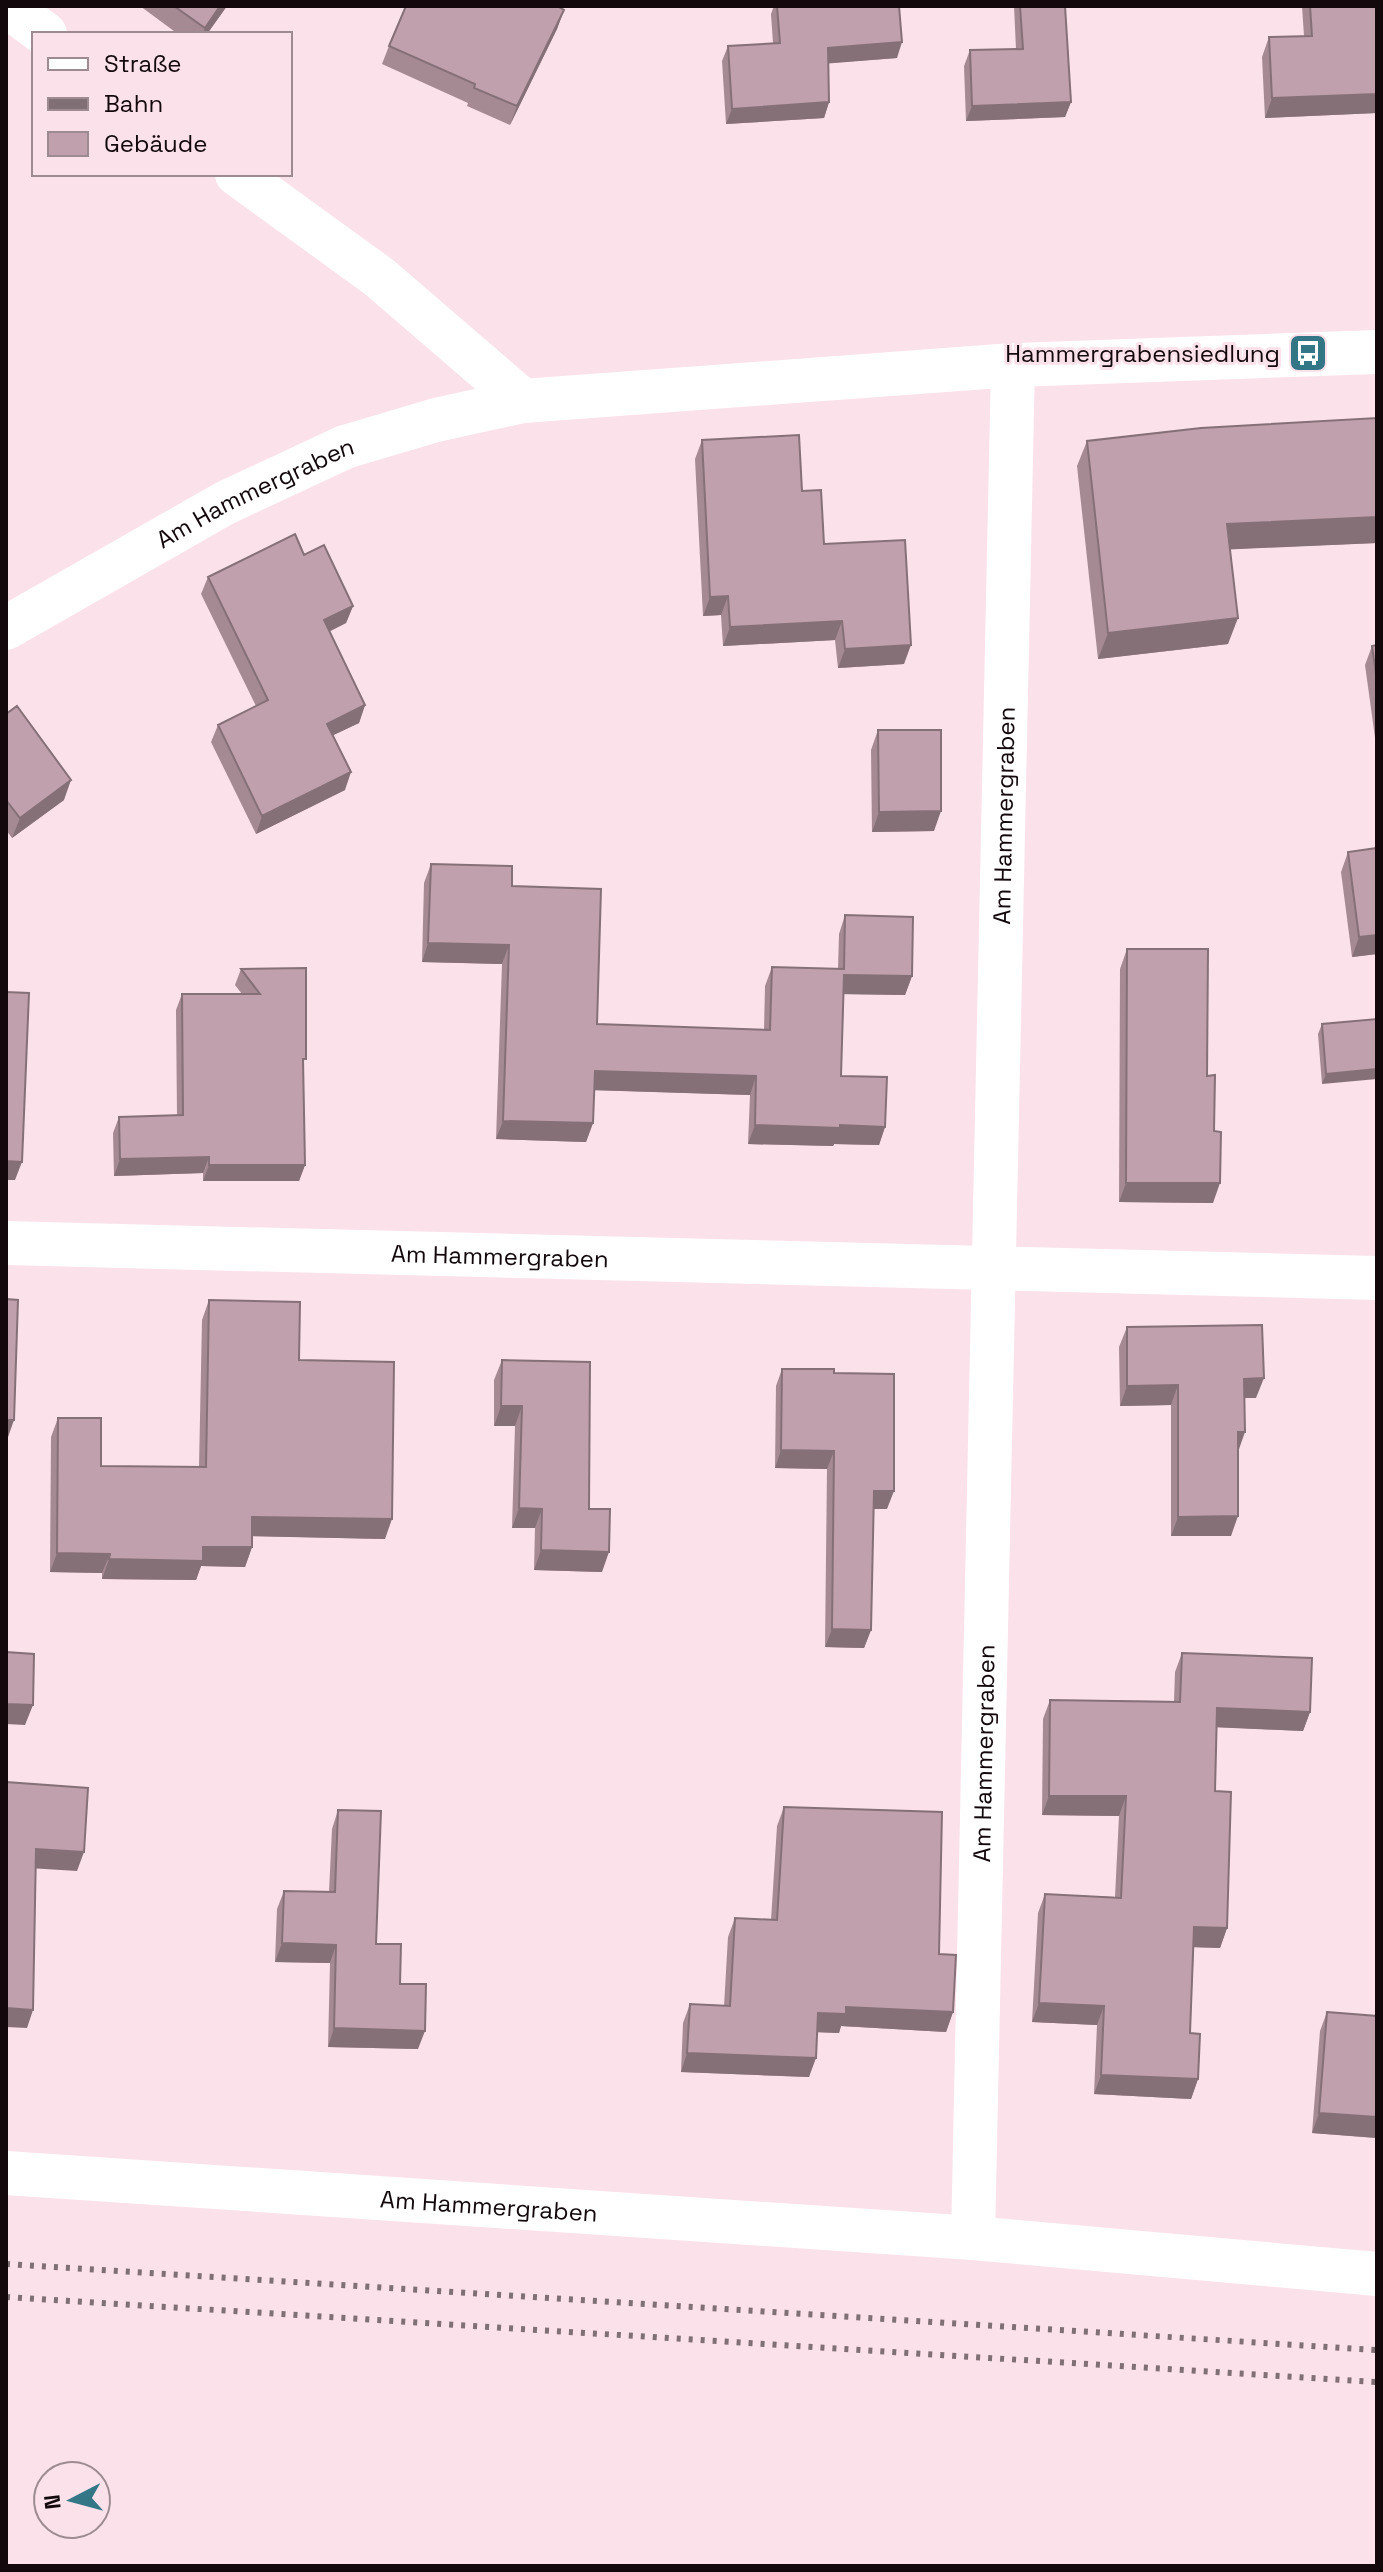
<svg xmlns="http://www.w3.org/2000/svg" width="1383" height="2572" viewBox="0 0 1383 2572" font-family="'Space Grotesk',sans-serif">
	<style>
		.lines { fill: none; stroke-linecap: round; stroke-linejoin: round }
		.minor { stroke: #fff; stroke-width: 44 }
		.rail { stroke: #806f75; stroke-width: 6; stroke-dasharray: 4 8; stroke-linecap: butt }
		.wall { fill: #a58a94 }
		.shaded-wall { fill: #867078 }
		.building { fill: #c0a0ac; stroke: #867078; stroke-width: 2 }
		.labels { text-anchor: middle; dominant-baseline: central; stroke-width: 6; stroke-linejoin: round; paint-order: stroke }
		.poi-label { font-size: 24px; fill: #13090d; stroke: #fbe1ea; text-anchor: end }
		.street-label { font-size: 24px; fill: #13090d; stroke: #fbe1ea }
	</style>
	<rect width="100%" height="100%" fill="#fbe1ea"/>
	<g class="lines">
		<g class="minor">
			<path d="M7 6 45 34"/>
			<path d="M237 174 379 277 523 401"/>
			<path id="s1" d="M6 628 225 503 345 447 436 420 523 401 1013 365 1377 352"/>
			<path id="s2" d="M6 1243 1377 1278"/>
			<path id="s3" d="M6 2173 973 2238 1013 365"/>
			<path d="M973 2238 1377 2274"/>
		</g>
		<path class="rail" d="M6 2264 1377 2350
			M6 2297 1377 2382"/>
	</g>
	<path class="wall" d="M140 6H227L207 34H178Z
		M774 6H899L897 58 828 63 829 102 824 118 726 124 722 61 728 46 773 43 771 14Z
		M1014 6H1065L1071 102 1065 117 966 121 964 66 970 50 1016 49Z
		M1302 6H1377V113L1265 118 1262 57 1269 37 1304 36Z
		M564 10 557 29 510 125 467 106 468 103 382 64 389 46Z
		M1377 418V543L1230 549 1228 644 1098 659 1077 466 1087 441Z
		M702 440 802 491 824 544 904 664 838 668 835 640 723 646 721 615 703 616 695 459Z
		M304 555 353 606 346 623 329 632 365 705 359 723 333 735 345 790 256 834 211 742 218 725 256 706 201 594 208 577Z
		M1377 645V752L1365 665 1372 646Z
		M6 714 64 800 12 838 6 830Z
		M878 730 934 831 872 832 871 750Z
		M1377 848V954L1352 957 1341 872 1348 852Z
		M431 864 512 886 597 1024 764 1030 765 986 772 967 838 969 839 934 845 915 912 976 905 995 844 994 841 1076 885 1127 879 1145 834 1144 833 1146 748 1144 750 1095 594 1090 593 1123 586 1142 496 1139 502 964 422 962 424 883Z
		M1127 949 1207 1076 1213 1203 1119 1202 1120 969Z
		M306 968 303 1064 305 1165 299 1181H203V1173L114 1176 113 1133 119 1117 177 1115 176 1010 182 994H242L235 985 241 969Z
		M1377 1019 1322 1084 1318 1034 1322 1024Z
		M209 1300 299 1360 385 1539 252 1536V1547L245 1567 201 1566 196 1580 102 1579V1573L50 1572 51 1437 58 1418 101 1466 199 1467 202 1320Z
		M1127 1327 1256 1398H1244L1238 1451 1231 1536H1171V1405L1120 1406 1119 1347Z
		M502 1360 589 1509 602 1572 534 1570 535 1528H512L515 1426H494V1380Z
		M782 1369 834 1373 887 1509H874L871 1630 864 1648 825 1647 827 1469 775 1468 776 1386Z
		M1182 1653 1310 1712 1303 1731 1217 1727 1215 1791 1227 1928 1220 1948 1194 1947 1190 2033 1198 2079 1191 2099 1094 2094 1097 2025 1032 2022 1038 1913 1045 1894 1115 1897 1119 1816 1042 1815 1043 1719 1050 1700 1174 1701 1175 1672Z
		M784 1807 939 1954 953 2012 946 2032 841 2026 839 2033 817 2032 809 2077 681 2072 683 2023 690 2004 724 2006 728 1937 735 1918 771 1920 777 1826Z
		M338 1810 376 1944 400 1984 418 2049 328 2047 330 1963 275 1962 277 1909 284 1891 329 1892 332 1829Z
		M1327 2012 1377 2016V2138L1312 2133 1320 2031Z"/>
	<path class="shaded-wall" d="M220 6H227L207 34H203L205 28Z
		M564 10 557 29 510 125 517 106Z
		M902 42 897 58 822 64 828 48Z
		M1377 94V113L1265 118 1272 98Z
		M829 102 824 118 726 124 732 109Z
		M1071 102 1065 117 966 121 972 106Z
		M1377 517V543L1218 550 1227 524Z
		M728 596 721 615 703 616 710 597Z
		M353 606 346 623 317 637 324 620Z
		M1238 618 1228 644 1098 659 1108 633Z
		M842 621 835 640 723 646 730 627Z
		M911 645 904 664 838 668 845 649Z
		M365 705 359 723 321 741 327 724Z
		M351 772 345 790 256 834 262 816Z
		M71 780 64 800 12 838 20 818Z
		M941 811 934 831 872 832 879 812Z
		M1377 935V954L1352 957 1359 937Z
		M428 943 509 945 502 964 422 962Z
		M844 975 912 976 905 995 837 994Z
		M1377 1069V1079L1322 1084 1326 1074Z
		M595 1071 756 1076 750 1095 588 1090Z
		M503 1121 593 1123 586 1142 496 1139Z
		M755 1125H840L885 1127 879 1145 834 1144 833 1146 748 1144Z
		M209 1157 203 1173 114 1176 120 1159Z
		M6 1161 22 1162 15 1180H6Z
		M209 1165H305L299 1181H203Z
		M1126 1183H1220L1213 1203 1119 1202Z
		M1264 1378 1256 1398H1237L1244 1379Z
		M1178 1385 1171 1405 1120 1406 1127 1386Z
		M501 1406H522L515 1426H494Z
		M6 1420H14L7 1440H6Z
		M1238 1432H1245L1238 1452Z
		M781 1450 834 1451 827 1469 775 1468Z
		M874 1491H894L887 1509H868Z
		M519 1508 542 1509 535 1528H512Z
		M1238 1516 1231 1536H1171L1178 1517Z
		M252 1517 392 1519 385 1539 245 1536Z
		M203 1547H252L245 1567 201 1566 196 1580 102 1579 109 1559Z
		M541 1550 609 1552 602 1572 534 1570Z
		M57 1553 110 1554 102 1573 50 1572Z
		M832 1629 871 1630 864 1648 825 1647Z
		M6 1704 33 1705 25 1725 6 1724Z
		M1217 1708 1310 1712 1303 1731 1210 1727Z
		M1049 1796H1126L1119 1816 1042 1815Z
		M36 1849 84 1852 77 1871 29 1868Z
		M1194 1927 1227 1928 1220 1948 1187 1947Z
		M282 1943 336 1945 330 1963 275 1962Z
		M1039 2003 1104 2006 1097 2025 1032 2022Z
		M846 2007 953 2012 946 2032 841 2026 839 2033 811 2032 818 2013Z
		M6 2008 33 2010 27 2028 6 2027Z
		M334 2028 425 2031 418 2049 328 2047Z
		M687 2053 816 2058 809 2077 681 2072Z
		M1101 2075 1198 2079 1191 2099 1094 2094Z
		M1319 2113 1377 2117V2138L1312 2133Z"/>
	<path class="building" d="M174 6H220L205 28Z
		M406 6H557L564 10 517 106 474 88 475 84 389 46Z
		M777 6H899L902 42 828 48 829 102 732 109 728 46 780 43Z
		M1020 6H1065L1071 102 972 106 970 50 1023 49Z
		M1310 6H1377V94L1272 98 1269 37 1312 36Z
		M1377 418V517L1227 524 1238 618 1108 633 1087 441 1201 428Z
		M799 435 802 491 821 490 824 544 905 540 911 645 845 649 842 621 730 627 728 596 710 597 702 440Z
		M295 534 304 555 324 545 353 606 324 620 365 705 327 724 351 772 262 816 218 725 268 700 208 577Z
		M1377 645V681L1372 646Z
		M17 706 71 780 20 818 6 800V714Z
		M878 730H941V811L879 812Z
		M1377 848V935L1359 937 1348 852Z
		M431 864 512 866V886L601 889 597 1024 770 1030 772 967 844 969 845 915 913 917 912 976 844 975 841 1076 887 1077 885 1127 840 1125V1128L755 1125 756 1076 595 1071 593 1123 503 1121 509 945 428 943Z
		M1127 949H1208L1207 1076 1215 1075 1214 1131 1221 1132 1220 1183H1126Z
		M306 968V1059H303L305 1165H209V1157L120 1159 119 1117 183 1115 182 994H260L241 969Z
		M6 992 29 993 22 1162 6 1161Z
		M1377 1019V1069L1326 1074 1322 1024Z
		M6 1299 18 1300 14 1420H6Z
		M209 1300 300 1302 299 1360 394 1362 392 1519 252 1517V1547H203V1561L109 1559 110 1554 57 1553 58 1418H101V1466L206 1467Z
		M1262 1325 1264 1378 1244 1379 1245 1432H1238V1516L1178 1517V1385L1127 1386V1327Z
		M502 1360 590 1362 589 1509H610L609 1552 541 1550 542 1509 519 1508 522 1406H501Z
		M782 1369H834V1373L894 1374V1491H874L871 1630 832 1629 834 1451 781 1450Z
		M6 1652 34 1654 33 1705 6 1704Z
		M1182 1653 1312 1658 1310 1712 1217 1708 1215 1791 1231 1792 1227 1928 1194 1927 1190 2033 1200 2034 1198 2079 1101 2075 1104 2006 1039 2003 1045 1894 1121 1898 1126 1796H1049L1050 1700 1180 1702Z
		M6 1782 88 1788 84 1852 36 1849 33 2010 6 2008Z
		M784 1807 942 1812 939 1954 956 1955 953 2012 846 2007V2014L818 2013 816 2058 687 2053 690 2004 730 2006 735 1918 777 1920Z
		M338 1810 381 1811 376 1944H401L400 1984H426L425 2031 334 2028 336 1945 282 1943 284 1891 335 1892Z
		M1327 2012 1377 2016V2117L1319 2113Z"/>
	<defs>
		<symbol id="bus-square" viewBox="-11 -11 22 22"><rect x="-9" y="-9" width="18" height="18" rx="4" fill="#337787" stroke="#fbe1ea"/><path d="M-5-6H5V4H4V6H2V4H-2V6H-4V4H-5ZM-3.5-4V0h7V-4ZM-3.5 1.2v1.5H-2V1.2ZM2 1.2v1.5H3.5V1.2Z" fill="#fff"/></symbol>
	</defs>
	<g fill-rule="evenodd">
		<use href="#bus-square" x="1286" y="331" width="44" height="44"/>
	</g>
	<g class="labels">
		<g class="poi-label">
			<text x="1280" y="353">Hammergrabensiedlung</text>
		</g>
		<g class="street-label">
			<text stroke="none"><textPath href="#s1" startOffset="284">Am Hammergraben</textPath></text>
			<text stroke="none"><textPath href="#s3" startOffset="2392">Am Hammergraben</textPath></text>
			<text stroke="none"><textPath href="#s2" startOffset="494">Am Hammergraben</textPath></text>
			<text stroke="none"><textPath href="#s3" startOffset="1454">Am Hammergraben</textPath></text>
			<text stroke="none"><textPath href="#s3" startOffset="484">Am Hammergraben</textPath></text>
		</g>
	</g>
	<rect width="1383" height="2572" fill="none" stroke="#13090d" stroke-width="16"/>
	<rect x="32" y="32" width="260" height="144" fill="#fbe1ea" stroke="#9e8b92" stroke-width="2"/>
	<rect x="48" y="58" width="40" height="12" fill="#ffffff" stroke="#9e8b92" stroke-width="2"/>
	<text x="104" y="72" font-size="24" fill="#13090d">Straße</text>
	<rect x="48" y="98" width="40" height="12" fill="#806f75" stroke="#9e8b92" stroke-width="2"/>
	<text x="104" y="112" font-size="24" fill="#13090d">Bahn</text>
	<rect x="48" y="132" width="40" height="24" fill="#c0a0ac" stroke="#9e8b92" stroke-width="2"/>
	<text x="104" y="152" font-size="24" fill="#13090d">Gebäude</text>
	<g transform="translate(72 2500) rotate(264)"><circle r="38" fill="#fbe1ea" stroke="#9e8b92" stroke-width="2"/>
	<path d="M0-6L14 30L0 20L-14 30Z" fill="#337787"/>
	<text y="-12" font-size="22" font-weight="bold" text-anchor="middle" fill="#13090d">N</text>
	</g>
</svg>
